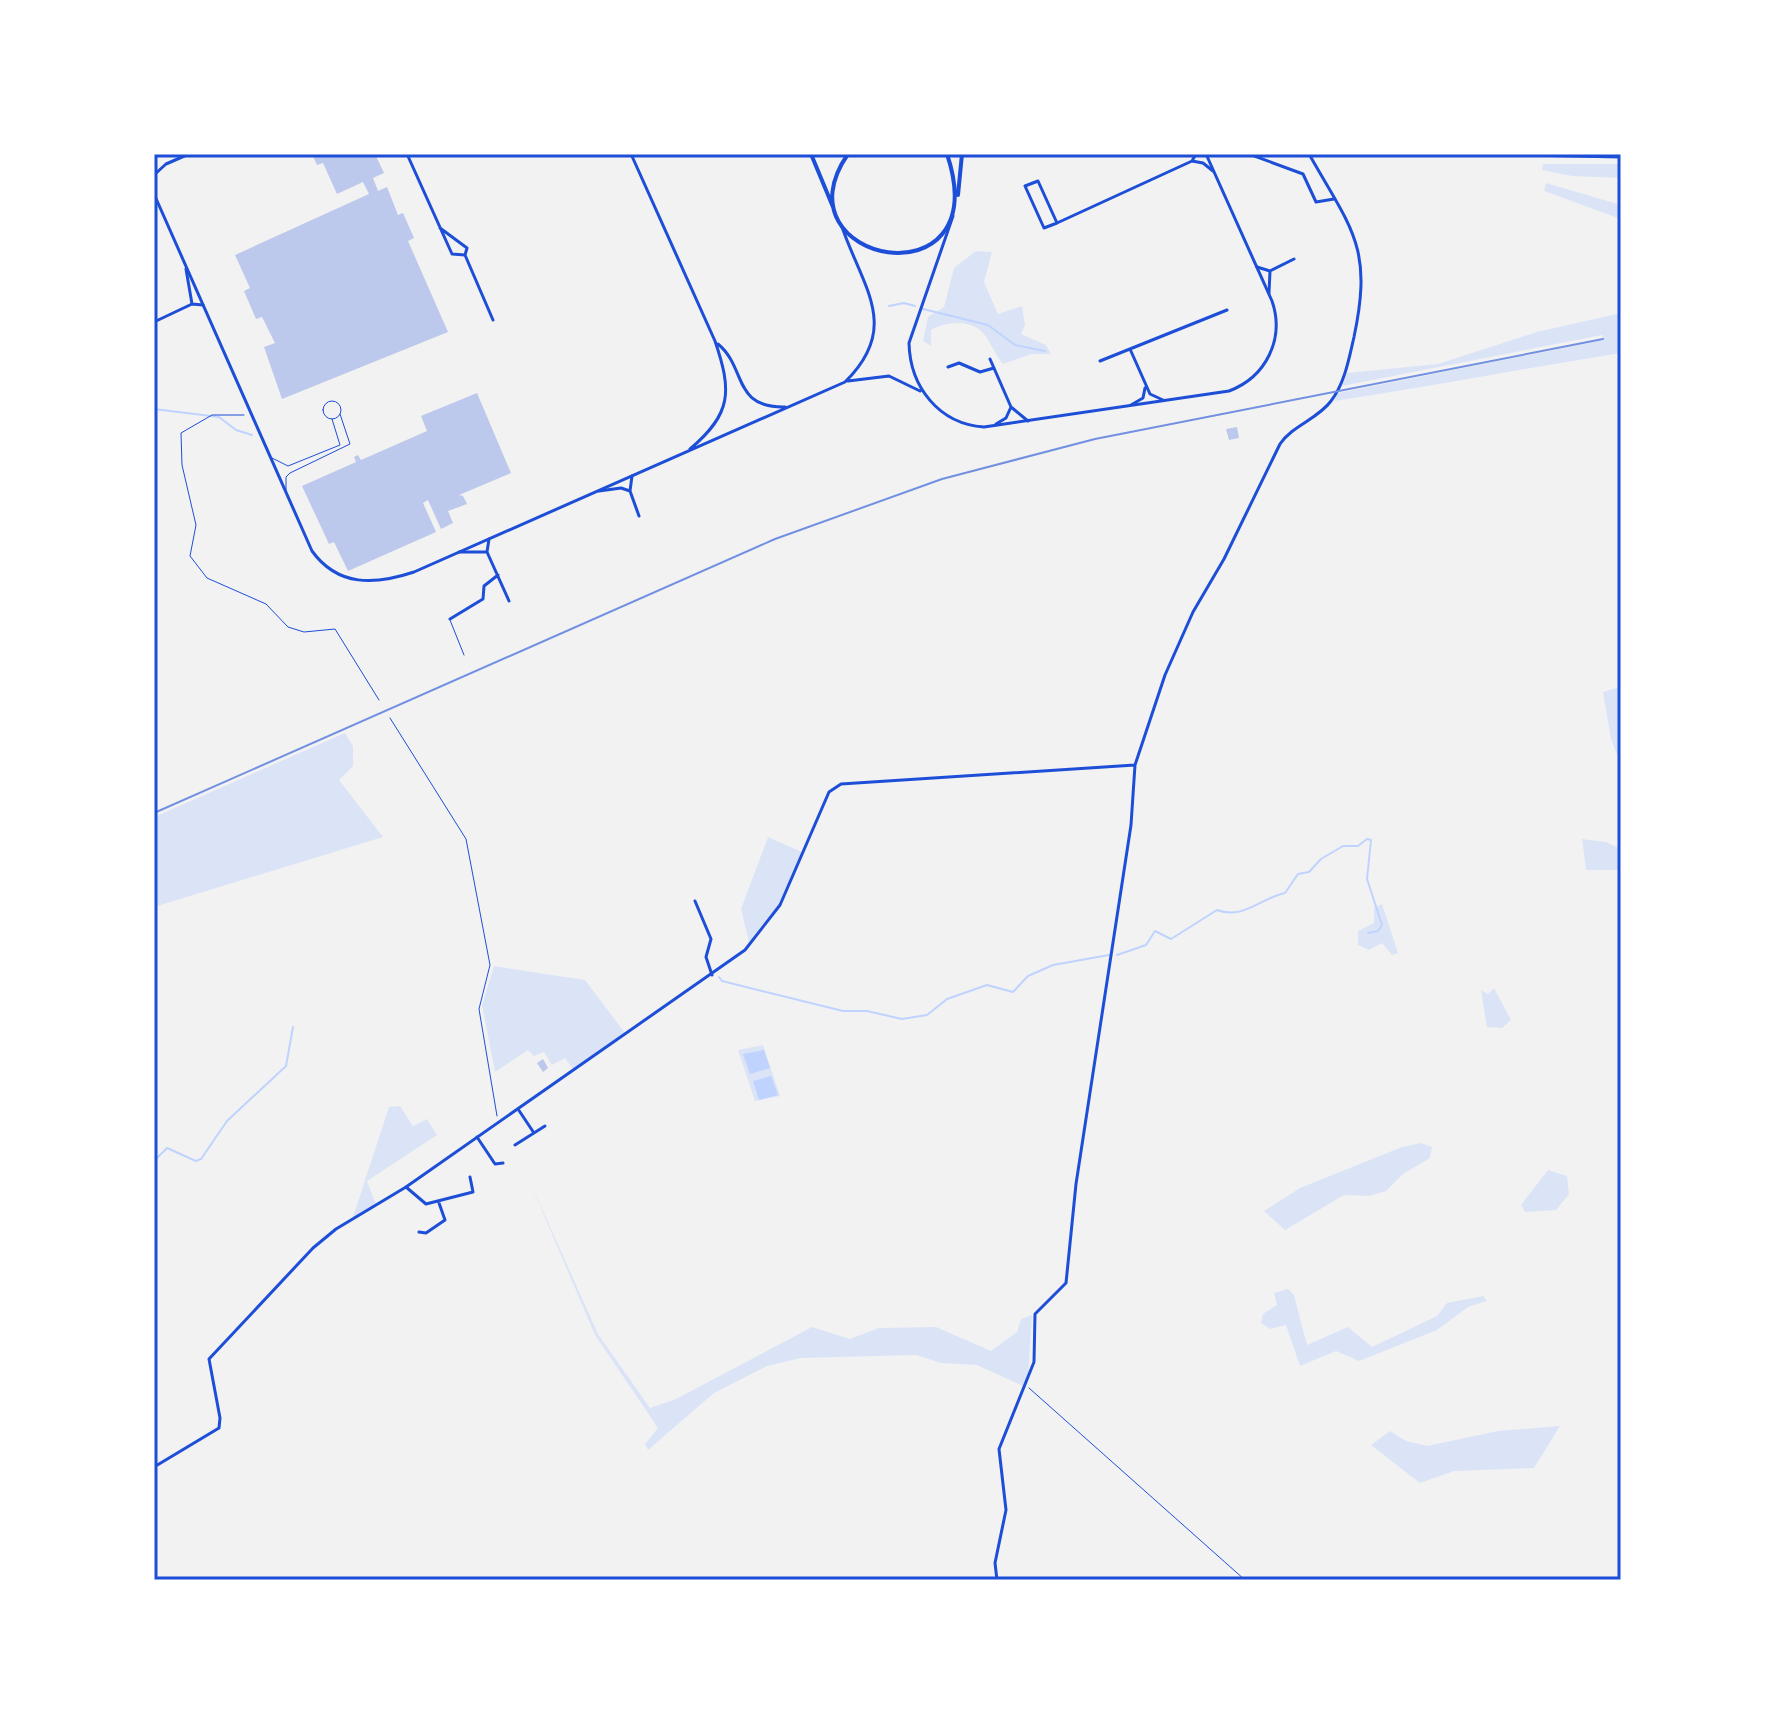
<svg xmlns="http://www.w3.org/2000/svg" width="1775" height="1734" viewBox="0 0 1775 1734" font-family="Quicksand,sans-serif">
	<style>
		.green { fill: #dbe4f7 }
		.water { fill: #bfd3fe }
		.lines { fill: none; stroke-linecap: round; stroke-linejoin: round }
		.stream { stroke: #bfd3fe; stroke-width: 2 }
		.building { fill: #bdc9ec }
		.path { stroke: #1d4ed8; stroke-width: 1 }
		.service { stroke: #1d4ed8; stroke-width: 1 }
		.minor { stroke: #1d4ed8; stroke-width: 3 }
		.tertiary { stroke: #1d4ed8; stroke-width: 3 }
		.primary { stroke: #1d4ed8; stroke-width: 4 }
		.motorway { stroke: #1d4ed8; stroke-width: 5 }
		.rail { stroke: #7290e2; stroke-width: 2 }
		.neatline { fill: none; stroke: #1d4ed8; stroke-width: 3 }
	</style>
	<rect width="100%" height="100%" fill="#f2f2f2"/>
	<path class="green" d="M1543 164H1621V178L1572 176 1542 170Z
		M1546 183 1621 205V219L1544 191Z
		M976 251 992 252 984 282 998 314 1022 306 1025 325 1021 334 1046 345 1051 354H1032L1003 364C995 355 989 338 981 331 967 319 945 322 931 330V346L923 341 928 317 944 307 954 268Z
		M1621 313V353C1525 368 1430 387 1334 401L1338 393 1604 340 1602 335 1342 386 1347 373 1438 364 1537 332Z
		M1620 687 1621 689V765L1611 739 1603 692Z
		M345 733 353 746V766L339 780 383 837 154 907V817Z
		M768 837 802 852 778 905 749 942 741 909Z
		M1582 839 1606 842 1621 849V870H1586Z
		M1382 904 1398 953 1392 955 1382 943 1369 950 1358 945V931L1374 923V908Z
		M494 966 585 980 625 1033 573 1069 565 1058 552 1065 544 1052 534 1056 528 1050 495 1072 482 1005Z
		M1494 988 1511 1020 1502 1028 1487 1027 1481 990 1488 994Z
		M763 1045 780 1096 755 1101 738 1050Z
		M400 1106 413 1126 427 1119 437 1135 367 1181 376 1205 352 1220 389 1107Z
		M1421 1143 1432 1147 1430 1158 1403 1174 1386 1191 1369 1196 1344 1195 1285 1230 1264 1211 1300 1188 1402 1147Z
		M1548 1170 1567 1176 1569 1194 1556 1210 1525 1212 1521 1205Z
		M529 1180 598 1334 650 1408 676 1399 812 1327 850 1339 879 1328 936 1327 991 1351 1017 1332 1021 1319 1032 1315 1028 1378 1023 1386 977 1365 941 1363 916 1355 801 1358 767 1366 714 1393 648 1450 645 1444 658 1428 595 1335Z
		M1288 1289 1294 1295 1307 1345 1348 1327 1372 1347 1437 1316 1447 1303 1483 1296 1487 1301 1468 1307 1437 1330 1359 1361 1336 1351 1300 1366 1286 1325 1270 1329 1261 1323 1263 1314 1277 1305 1274 1293Z
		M1560 1426 1534 1468 1454 1471 1420 1483 1371 1445 1390 1431 1406 1441 1427 1446 1498 1431Z"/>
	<path class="water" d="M764 1050 770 1068 750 1074 743 1054Z
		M771 1076 778 1095 759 1100 753 1081Z"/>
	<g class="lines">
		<path class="stream" d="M889 306 904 303 915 306
			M923 309 988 325 1015 345 1045 351
			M154 409 219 417 236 430 252 435
			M1117 955 1146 945 1155 931 1171 939 1217 910C1243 920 1261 898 1285 893L1298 874 1309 872 1321 859 1343 846H1358L1367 839 1371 840 1367 879 1382 925 1378 931 1368 933
			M719 977 722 981 843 1011H867L902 1019 927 1015 947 999 987 985 1013 992 1028 976 1053 965 1109 955
			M154 1161 167 1148 196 1161 201 1159 227 1121 286 1066 293 1027"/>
	</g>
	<path class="building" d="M312 154H375L384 173 373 178 378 191 387 187 398 215 403 213 414 238 408 241 448 332 282 399 264 347 275 343 262 317 256 319 244 291 250 288 235 255 369 194 363 182 337 194 323 163 317 165Z
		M477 393 511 473 459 495 463 496 467 504 448 511 453 523 441 529 428 500 423 503 436 532 348 571 334 542 329 544 302 486 356 462 354 457 358 455 361 460 427 431 421 416Z
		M1237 427 1239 438 1229 440 1226 429Z
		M543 1059 548 1068 543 1072 537 1063Z"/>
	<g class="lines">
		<path class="path" d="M244 415H212L181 433 182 465 196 525 190 556 207 578 266 604 288 627 304 632 335 629 379 700
			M390 718 466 839 490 965 479 1009 497 1116
			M1029 1388 1245 1580"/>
		<path class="service" d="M323 410a9 9 0 1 1 18 0a9 9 0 1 1-18 0Z
			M272 458 288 466 340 445 332 419
			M286 490V477L290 473 350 444 340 414
			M450 620 464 655"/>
		<path class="minor" d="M407 154 452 254 465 255 467 248 440 228
			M1249 154 1303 174 1316 202 1334 199
			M1192 161 1203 163 1213 171
			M154 175 166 164 189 154
			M1057 223 1038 181 1025 186 1044 228 1057 223 1192 161 1196 154
			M465 255 493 320
			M1257 267 1270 271 1294 259
			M186 269 192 304
			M1269 293 1270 271
			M154 322 192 304 203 305
			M1130 349 1150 394 1163 400
			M990 359 1011 407 1028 421
			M1100 361 1227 310
			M948 367 959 363 980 372 994 368
			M1131 405 1143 398 1145 388
			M996 424 1006 418 1011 407
			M632 476 630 491 639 516
			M599 491 621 488 630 491
			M489 539 487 552 509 601
			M459 552H487
			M450 619 483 599 484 586 498 575
			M695 901 711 939 706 957 712 975
			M518 1109 534 1133
			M477 1137 495 1164 503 1163
			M515 1145 545 1126
			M406 1187 426 1204 473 1192 470 1177
			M419 1232 426 1233 445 1220 439 1203"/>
		<path class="tertiary" d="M631 154 715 341C732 391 732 414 690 449
			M154 194 312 551C338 587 375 585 414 572L845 382C901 327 863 288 842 227
			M953 216 909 343C910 387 939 424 984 427L1229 391C1266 377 1285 339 1272 301L1206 154
			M718 344C747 368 732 408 785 407
			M848 381 889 376 920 391
			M154 1467 219 1428 220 1418 209 1359 313 1248 336 1229 406 1187 745 950 780 905 829 792 841 784 1135 765
			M997 1580 995 1563 1006 1510 999 1449 1034 1362 1035 1314 1066 1283 1076 1184 1131 825 1135 765 1165 675 1193 612 1224 559 1280 444C1293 425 1318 419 1331 401 1345 383 1349 358 1354 337 1373 247 1352 230 1309 154"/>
		<path class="primary" d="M811 154 833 207
			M848 154C772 263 998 307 947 154
			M958 195 962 154"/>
		<path class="motorway" d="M1520 154 1621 156"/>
		<path class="rail" d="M154 813 775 539 942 479 1095 439 1603 339"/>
	</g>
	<rect width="1775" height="1734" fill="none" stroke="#ffffff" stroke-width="312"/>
	<rect x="156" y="156" width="1463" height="1422" class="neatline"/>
</svg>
